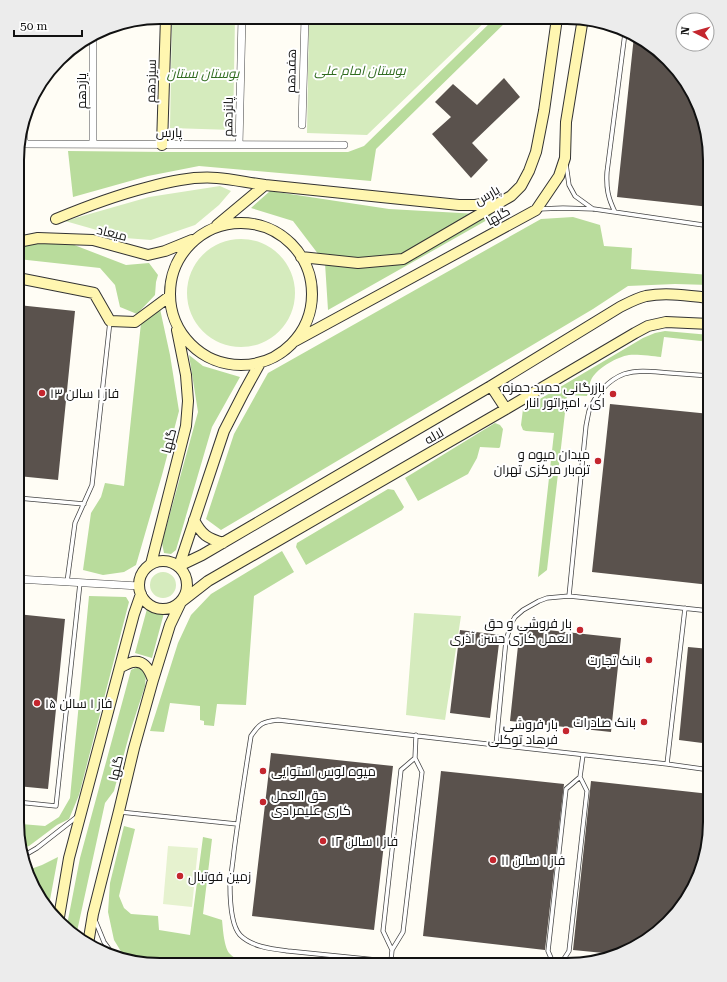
<svg xmlns="http://www.w3.org/2000/svg" width="727" height="982" viewBox="0 0 727 982" font-family="'Roboto Serif',Cairo,serif">
	<style>
		.green { fill: #d5ebbd }
		.forest { fill: #b9dc9c }
		.pitch { fill: #e6f2cf }
		.building { fill: #5a524d }
		.lines { fill: none; stroke-linecap: round; stroke-linejoin: round }
		.lane-casing { stroke: #444; stroke-width: 5 }
		.street-casing { stroke: #444; stroke-width: 8 }
		.secondary-casing { stroke: #333; stroke-width: 12 }
		.lane { stroke: #fff; stroke-width: 3.5 }
		.street { stroke: #fff; stroke-width: 7 }
		.secondary { stroke: #fff6b0; stroke-width: 10 }
		.poi-dot { fill: #c4262e; stroke: #fff; stroke-width: 1.5 }
		.labels { text-anchor: middle; dominant-baseline: central; stroke-width: 4; stroke-linejoin: round; paint-order: stroke }
		.park-label { font-size: 13px; font-style: italic; fill: #2f6b1f; stroke: #fff }
		.street-label { font-size: 13px; fill: #111; stroke: #fff }
		.poi-label { font-size: 13px; fill: #111; stroke: #fff; text-anchor: start }
		.rim { fill: none; stroke: #111; stroke-width: 2 }
	</style>
	<rect width="100%" height="100%" fill="#fffdf5"/>
	<path class="green" d="M172 17H235L233 130 170 128Z
		M309 17H310L489 18 367 135 307 133Z
		M220 186 231 191 219 205 195 225 151 240 125 238 65 221 149 197Z
		M187 293a54 54 0 1 1 108 0a54 54 0 1 1-108 0Z
		M150 585a13 13 0 1 1 26 0a13 13 0 1 1-26 0Z
		M414 613 461 616 445 720 406 715Z"/>
	<path class="forest" d="M495 18H510L376 149 371 181 199 166 148 176 73 197 68 151 166 152H348L364 146Z
		M270 191 389 209 496 215 328 310 325 263 293 221 251 208Z
		M573 217 600 225 604 246 632 248 631 269 710 275V285L675 284 628 286 593 309 221 530 206 519 234 434 268 373 541 219Z
		M21 242 69 243 126 265 149 263 158 275 156 282 155 295 137 314 120 307 115 285 100 268 18 259V243Z
		M160 309 170 355 179 411 162 475 136 565 124 572 103 575 83 570 91 513 101 497 105 483 124 486 141 323Z
		M665 331 710 335V342L664 337 661 357C652 356 637 354 629 355 617 357 599 367 592 378 589 383 589 390 587 396L567 395 547 570 538 577 554 433 526 431 523 430 521 425 523 409 643 338 655 333Z
		M189 355 203 366 240 377 212 427 176 550 171 554 164 553 162 543 198 412Z
		M495 423 500 425 503 429 500 447 499 448 480 447 477 458 468 474 418 501 405 478Z
		M388 489 394 490 404 507 402 510 306 565 296 547 297 543Z
		M282 551 294 572 254 596 246 705 217 704 214 726 204 725V721L200 720V706L170 703 164 732 150 731 178 643 191 615 211 594Z
		M89 596 126 597 129 602 79 795 69 819 57 825 29 846 23 848 19 831 21 824 45 826 59 817 70 798Z
		M147 609 164 613 152 658 135 653Z
		M137 667 142 670 146 675 145 686 130 732 114 791 105 803 76 936 67 925 80 858 131 670Z
		M124 826 135 829 119 896 124 908 131 914 158 916 159 930 190 935 203 837 212 839 203 914 222 920C223 929 224 948 230 954 235 960 246 962 253 964H141L125 958 114 940 108 912 110 883Z
		M58 857 49 905 32 886 28 870 42 865Z"/>
	<path class="pitch" d="M168 846 198 848 192 907 163 904Z"/>
	<path class="building" d="M634 36 647 41 695 96 710 160V207L617 197Z
		M504 78 520 97 472 143 488 160 471 178 432 134 451 117 435 102 453 84 477 105Z
		M18 305 75 311 58 480 18 476Z
		M610 404 710 414V585L592 572Z
		M17 614 65 619 48 789 17 786Z
		M520 627 621 638 611 732 510 721Z
		M460 630 500 635 490 718 450 713Z
		M688 647 710 649V744L679 740Z
		M271 753 393 766 374 930 252 916Z
		M441 771 564 784 545 950 423 936Z
		M591 781 710 794V832L686 902 631 950 614 954 573 950Z"/>
	<g class="lines">
		<defs>
			<path id="lane" d="M566 164 569 185 575 196 593 209
				M539 209 563 208 594 209 710 226
				M615 212C608 198 606 188 607 172L625 33
				M18 498 84 504
				M67 582 75 523 92 485 110 321
				M569 596 586 426C587 421 588 415 589 411 595 395 608 380 624 374 639 369 655 372 670 373 683 374 697 375 710 376
				M496 745 667 764 710 770
				M415 758 401 770 383 931 392 950 403 932 422 772 415 758 416 735
				M667 764 685 608
				M17 802 56 806 80 583
				M120 812 237 824
				M25 855 37 848 78 816
				M95 920 104 942 112 953
				M391 961 392 950
				M426 965 288 951C272 949 252 947 240 935 231 925 230 897 230 885 231 873 233 862 234 851 239 813 245 774 251 736 260 723 262 722 278 720L496 745 506 640 512 622 515 617 523 610 539 601 547 598 569 596 710 611
				M554 965 548 951 566 789 580 777
				M560 965 569 951 587 791 580 777 583 755"/>
			<path id="street" d="M93 37V144
				M302 125 305 17
				M18 144 344 145
				M24 144V123
				M239 145 242 17
				M17 579 139 586"/>
			<path id="secondary" d="M162 145 166 17
				M56 219C85 207 114 196 145 188 168 182 192 176 217 178 232 179 249 183 265 185
				M170 294a71 71 0 1 1 142 0a71 71 0 1 1-142 0Z
				M217 225 265 185 459 205H475L489 203
				M18 242 38 238 93 240 148 255 165 251 192 240
				M301 257 358 263 403 259 511 196 521 186 529 171 536 152 544 111 557 18
				M18 278 94 293 110 321 135 322 170 296
				M295 341 536 210 559 176 565 158 566 122 583 18
				M491 386 506 409
				M194 520C202 535 207 538 223 543
				M139 585a24 24 0 1 1 48 0a24 24 0 1 1-48 0Z
				M151 564 186 426 188 401 186 375 177 330
				M179 566 202 555 491 386 620 307C628 303 637 298 646 296 667 292 690 296 710 298
				M179 566 224 431 244 392 260 363
				M121 667C125 665 129 663 133 662 145 660 150 671 153 680
				M59 917 69 858 134 614 141 594
				M88 944 93 914 119 811 134 748 153 680 170 625 181 602 208 581 506 409 635 333 648 326 666 322 710 324"/>
		</defs>
		<use href="#lane" class="lane-casing"/>
		<use href="#street" class="street-casing"/>
		<use href="#secondary" class="secondary-casing"/>
		<use href="#lane" class="lane"/>
		<use href="#street" class="street"/>
		<use href="#secondary" class="secondary"/>
	</g>
	<g class="poi-dot">
		<circle cx="42" cy="393" r="4"/>
		<circle cx="613" cy="394" r="4"/>
		<circle cx="598" cy="461" r="4"/>
		<circle cx="580" cy="630" r="4"/>
		<circle cx="649" cy="660" r="4"/>
		<circle cx="37" cy="703" r="4"/>
		<circle cx="644" cy="722" r="4"/>
		<circle cx="566" cy="731" r="4"/>
		<circle cx="263" cy="771" r="4"/>
		<circle cx="263" cy="802" r="4"/>
		<circle cx="323" cy="841" r="4"/>
		<circle cx="493" cy="860" r="4"/>
		<circle cx="180" cy="876" r="4"/>
	</g>
	<g class="labels">
		<g class="park-label">
			<text x="360" y="70">بوستان امام علی</text>
			<text x="203" y="73">بوستان بستان</text>
		</g>
		<g class="street-label">
			<text transform="translate(291 71) rotate(-89)">هفدهم</text>
			<text transform="translate(151 81) rotate(-89)">سیزدهم</text>
			<text transform="translate(81 91) rotate(-90)">یازدهم</text>
			<text transform="translate(228 117) rotate(-89)">پانزدهم</text>
			<text x="169" y="132">پارس</text>
			<text transform="translate(487 195) rotate(-30)">پارس</text>
			<text transform="translate(498 216) rotate(-29)">گلها</text>
			<text transform="translate(112 233) rotate(14)">میعاد</text>
			<text transform="translate(434 436) rotate(-30)">لاله</text>
			<text transform="translate(169 441) rotate(-76)">گلها</text>
			<text transform="translate(116 768) rotate(-77)">گلها</text>
		</g>
		<g class="poi-label">
			<text x="605" y="387" text-anchor="end">بازرگانی حمید حمزه<tspan x="605" dy="15">ای ، امپراتور انار</tspan></text>
			<text x="50" y="393">فاز ۱ سالن ۱۳</text>
			<text x="590" y="454" text-anchor="end">میدان میوه و<tspan x="590" dy="15">تره‌بار مرکزی تهران</tspan></text>
			<text x="572" y="623" text-anchor="end">بار فروشی و حق<tspan x="572" dy="15">العمل کاری حسن آذری</tspan></text>
			<text x="641" y="660" text-anchor="end">بانک تجارت</text>
			<text x="45" y="703">فاز ۱ سالن ۱۵</text>
			<text x="636" y="722" text-anchor="end">بانک صادرات</text>
			<text x="558" y="724" text-anchor="end">بار فروشی<tspan x="558" dy="15">فرهاد توکلی</tspan></text>
			<text x="271" y="771">میوه لوس استوایی</text>
			<text x="271" y="795">حق العمل<tspan x="271" dy="15">کاری علیمرادی</tspan></text>
			<text x="331" y="841">فاز ۱ سالن ۱۲</text>
			<text x="501" y="860">فاز ۱ سالن ۱۱</text>
			<text x="188" y="876">زمین فوتبال</text>
		</g>
	</g>
	<path d="M0 0H727V982H0ZM160 24H567A136 136 0 0 1 703 160V822A136 136 0 0 1 567 958H160A136 136 0 0 1 24 822V160A136 136 0 0 1 160 24Z" fill="#ececec" fill-rule="evenodd"/>
	<path class="rim" d="M160 24H567A136 136 0 0 1 703 160V822A136 136 0 0 1 567 958H160A136 136 0 0 1 24 822V160A136 136 0 0 1 160 24Z"/>
	<g transform="translate(695 32) rotate(276)"><circle r="19" fill="#ffffff" stroke="#a0a0a0"/>
	<path d="M0-3L7 15L0 10L-7 15Z" fill="#c4262e"/>
	<text y="-6" font-size="11" font-weight="bold" text-anchor="middle" fill="#111111">N</text>
	</g>
	<path d="M14 30v6h68v-6" fill="none" stroke="#111111" stroke-width="2"/>
	<text x="20" y="30" font-size="12" fill="#111111" stroke="#ffffff" stroke-width="3" paint-order="stroke">50 m</text>
</svg>
